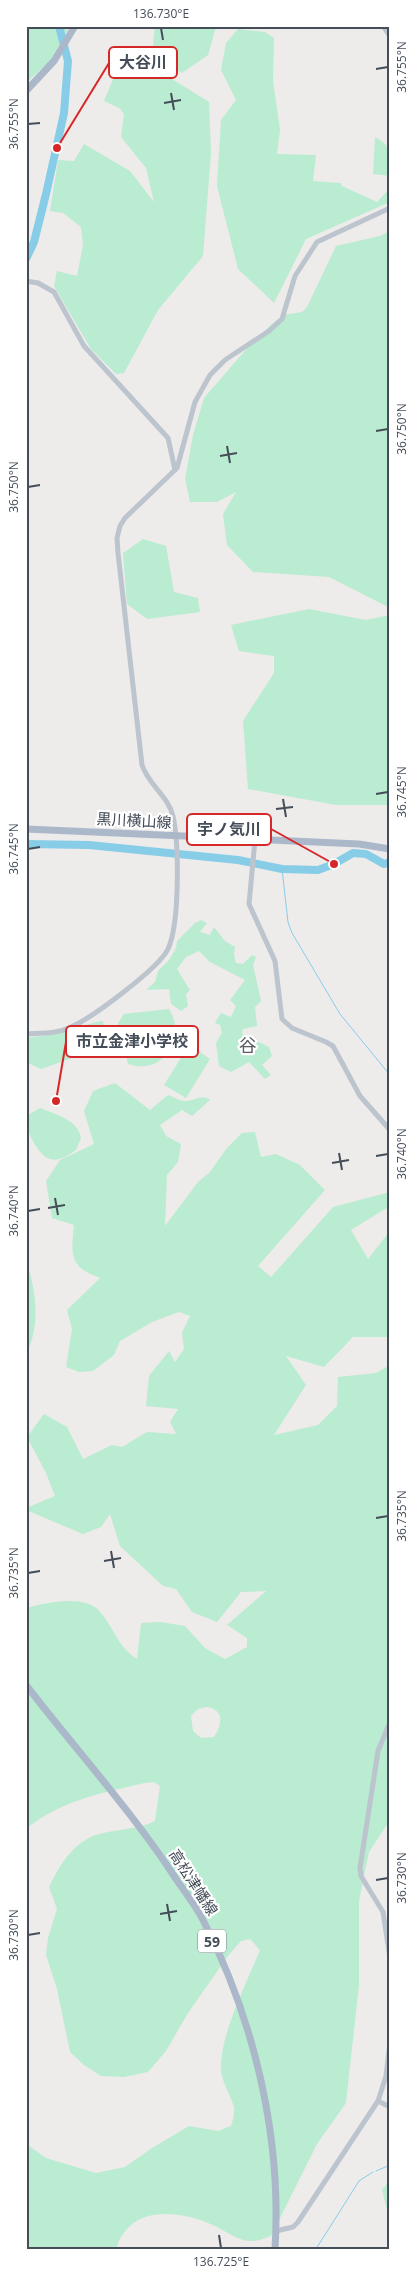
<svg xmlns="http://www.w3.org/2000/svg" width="416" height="2275" viewBox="0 0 416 2275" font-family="'Open Sans','Noto Sans JP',sans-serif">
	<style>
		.green { fill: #b9ecd0; fill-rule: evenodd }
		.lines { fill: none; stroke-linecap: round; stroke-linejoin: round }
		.stream { stroke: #87cde8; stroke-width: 1 }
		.river { stroke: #87cde8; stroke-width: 8 }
		.minor { stroke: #bcc4cd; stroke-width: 5 }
		.major { stroke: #abb8ca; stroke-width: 7 }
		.ticks { fill: none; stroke: #444d58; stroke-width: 2 }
		.labels { text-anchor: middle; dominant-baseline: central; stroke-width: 4.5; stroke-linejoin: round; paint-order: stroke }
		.shield { fill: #fff; stroke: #7c828a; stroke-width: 1 }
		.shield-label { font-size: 14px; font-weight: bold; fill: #444d58 }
		.street-label { font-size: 15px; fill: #444d58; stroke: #fff }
		.quarter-label { font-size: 18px; fill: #585b60; stroke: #fff }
		.leader { fill: none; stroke: #d62828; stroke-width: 2 }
		.callout-dot { fill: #d62828; stroke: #fff; stroke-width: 2 }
		.callout { fill: #fff; stroke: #d62828; stroke-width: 2 }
		.callout-label { font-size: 16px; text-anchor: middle; font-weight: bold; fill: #444d58 }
		.neatline { fill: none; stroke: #444d58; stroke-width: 2 }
		.ticks-label { font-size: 12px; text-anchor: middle; fill: #444d58 }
	</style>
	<rect width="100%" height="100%" fill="#eeebeb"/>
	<path class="green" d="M26 26H70L50 61 26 83Z
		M155 26H216V27L208 55 182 73 152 55Z
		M238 29 265 32 274 38 273 81 280 130 277 154 316 155 313 181 341 183 342 186 377 202 390 188V202L306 239 274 303 238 269 217 186 221 120 236 100 221 70 226 43Z
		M142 60 209 102 211 153 203 256 158 310 124 373 116 374 91 349 54 286 57 271 77 276 83 245 81 227 63 213 50 211 58 160 74 161 84 144 130 171 154 202 146 168 121 137 124 114 119 108 104 101 116 72Z
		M375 137C394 147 390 157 390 176L373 174Z
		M390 231V608L329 577 253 572 227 545 223 514 236 492 217 502H190L185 479 193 435 204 398 249 346 272 324 283 315 302 312 307 307 336 246 380 236Z
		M143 539 166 546 174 592 198 598 200 612 147 619 127 604 123 553Z
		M309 609 366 620 390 615V805H336L248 789 243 721 274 673V656L239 651 231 625Z
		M201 920 207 923 200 932 210 935 214 927 225 941 235 947 234 955 236 963 243 964 252 955 256 957 253 965 261 1001 255 1007 257 1026 243 1029 242 1034 269 1047 272 1056 262 1065 271 1075 265 1079 249 1062 231 1072 219 1066 216 1043 222 1033 220 1025 215 1023 221 1013 231 1017 236 1006 230 1000 245 980 210 962 199 951 186 957 177 969 190 990 186 994 188 1006 181 1011 171 1004 169 989 146 990 155 982 158 971 169 960 176 948 177 941 195 923Z
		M169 1009C188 1039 162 1076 128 1064L118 1023 124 1014Z
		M103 1021 108 1051 95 1050 41 1069 26 1062V1038C42 1036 57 1035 73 1030 84 1027 91 1022 103 1021Z
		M189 1045 210 1059 186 1098 164 1085Z
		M115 1083 150 1110 168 1095C173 1097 180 1101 185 1101 195 1101 201 1093 210 1100L192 1116 182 1110 160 1125 166 1136 181 1144 178 1162 167 1175 165 1226 198 1182 210 1172 227 1148 242 1133 255 1132 261 1157 276 1154 300 1165 325 1190 258 1266 271 1277 333 1207 390 1192V1206L351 1230 368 1259 390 1231V1337H353L324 1367 286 1356 306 1385 274 1435 318 1425 337 1406 338 1377 376 1373 390 1365V1820L369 1852 359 1901V1985L346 2103 317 2144 271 2236C265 2238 258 2241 252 2241 240 2242 227 2232 217 2227 193 2214 150 2206 130 2226 124 2232 117 2240 117 2249H26V2144L46 2158 96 2173 125 2167 152 2148 189 2126 218 2131 231 2126C233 2120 235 2112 234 2107 230 2092 219 2079 221 2063 223 2029 247 1982 260 1950L250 1939 241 1941 228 1956 188 2013 166 2051 148 2072 124 2077 101 2076 84 2065 70 2052 57 1989 46 1955 48 1938 57 1909 49 1887C59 1867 70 1847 91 1837 108 1829 135 1831 155 1821L160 1786 154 1782 145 1783C101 1793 62 1800 26 1829V1608C46 1603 86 1593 101 1613 115 1630 118 1647 137 1659L141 1623 160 1622 185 1626 205 1648 225 1659 247 1647V1638L227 1625 266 1591 241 1592 217 1622 192 1612 176 1589 163 1586 120 1546 110 1514 101 1527 83 1534 26 1510V1508L55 1496 46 1473 27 1437 44 1414 67 1427 83 1459 112 1445 122 1447 147 1432 176 1434 170 1422 178 1409 146 1406 149 1376 169 1351 175 1362 184 1349 182 1333 190 1316 179 1312 152 1322 120 1341 114 1355 93 1371 79 1372 66 1367 72 1329 67 1310 100 1278C69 1267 71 1255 74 1225L52 1218 46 1181 60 1160 94 1144 84 1111 93 1091ZM207 1707C225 1710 222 1725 214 1737L201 1738 193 1731 191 1716 198 1709Z
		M40 1108C54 1114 78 1119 81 1138L76 1150C69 1155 58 1162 50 1159 37 1155 23 1126 28 1115Z
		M26 1260C36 1289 41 1326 26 1354Z
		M390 2180V2221L382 2190Z"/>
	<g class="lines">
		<path class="stream" d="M282 869 288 922 292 933 340 1014 390 1075
			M376 2171 390 2165
			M316 2249 359 2181 373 2172"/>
		<path class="river" d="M26 259 34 242 46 194 64 113 68 61 59 26
			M26 844 89 845 238 860 282 869 318 870 334 864 353 853 366 854 384 864 390 862"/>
		<path class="minor" d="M383 26 390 36
			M26 281 38 283 54 292 84 346 168 438 175 470
			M255 840 249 904 275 961 282 1019 292 1028 326 1042 333 1046 360 1096 390 1130
			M26 1034C42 1033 57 1034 71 1027 92 1018 159 968 168 949 180 923 179 844 173 816 168 796 148 784 142 765L118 553 117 538 120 526 125 518 177 468 195 402 210 375 225 360 269 331 282 319 295 276 317 242 390 208
			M390 1722 378 1751 360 1868 361 1876 383 1912 390 1958
			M378 2101 390 2107
			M276 2231 293 2227 298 2222 378 2101 386 2076 390 2042"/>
		<path class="major" d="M26 91 54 61 75 26
			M26 829 359 844 390 849
			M26 1685C76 1750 131 1810 176 1879 185 1892 196 1906 203 1920 254 2019 282 2137 275 2249"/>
	</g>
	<path class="ticks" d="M161 28 163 40M376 69 388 67M171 93 174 110M164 103 181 100M28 124 40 123M376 431 388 429M227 446 230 463M220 456 237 453M28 487 40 485M376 794 388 792M283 799 286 817M276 809 293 807M28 849 40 847M339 1153 342 1170M376 1156 388 1154M332 1163 349 1160M55 1198 58 1215M48 1208 65 1205M28 1211 40 1209M376 1518 388 1516M111 1551 114 1568M104 1561 121 1558M28 1573 40 1571M376 1880 388 1878M167 1904 170 1921M160 1914 177 1911M28 1935 40 1933M219 2235 221 2248"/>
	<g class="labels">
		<rect class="shield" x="198" y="1929.5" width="28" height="23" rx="4"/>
		<g class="shield-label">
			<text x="212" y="1941">59</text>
		</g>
		<g class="street-label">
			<text transform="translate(134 820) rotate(3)">黒川横山線</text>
			<text transform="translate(194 1882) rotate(57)">高松津幡線</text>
		</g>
		<g class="quarter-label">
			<text x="248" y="1045">谷</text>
		</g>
	</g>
	<path class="leader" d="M57 148L109 63M334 864L271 829M56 1101L66 1042"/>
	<g class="callout-dot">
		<circle cx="57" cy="148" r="5"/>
		<circle cx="334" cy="864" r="5"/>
		<circle cx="56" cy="1101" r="5"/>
	</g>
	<g class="callout">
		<rect x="109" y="47" width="68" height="31" rx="5"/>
		<rect x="187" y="814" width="84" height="31" rx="5"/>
		<rect x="66" y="1026" width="132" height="31" rx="5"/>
	</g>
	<g class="callout-label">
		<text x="143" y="68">大谷川</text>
		<text x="229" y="835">宇ノ気川</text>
		<text x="132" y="1047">市立金津小学校</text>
	</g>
	<rect width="416" height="2275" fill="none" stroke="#ffffff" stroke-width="55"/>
	<rect x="28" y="28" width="360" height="2220" class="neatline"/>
	<g class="ticks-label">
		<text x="161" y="18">136.730°E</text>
		<text transform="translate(402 67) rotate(-90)" y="4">36.755°N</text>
		<text transform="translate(14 124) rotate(-90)" y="4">36.755°N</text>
		<text transform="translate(402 429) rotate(-90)" y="4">36.750°N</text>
		<text transform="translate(14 487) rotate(-90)" y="4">36.750°N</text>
		<text transform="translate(402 792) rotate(-90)" y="4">36.745°N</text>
		<text transform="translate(14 849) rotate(-90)" y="4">36.745°N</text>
		<text transform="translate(402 1154) rotate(-90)" y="4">36.740°N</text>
		<text transform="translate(14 1211) rotate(-90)" y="4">36.740°N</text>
		<text transform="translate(402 1516) rotate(-90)" y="4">36.735°N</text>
		<text transform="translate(14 1573) rotate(-90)" y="4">36.735°N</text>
		<text transform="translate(402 1878) rotate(-90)" y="4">36.730°N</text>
		<text transform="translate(14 1935) rotate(-90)" y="4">36.730°N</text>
		<text x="221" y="2266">136.725°E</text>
	</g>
</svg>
